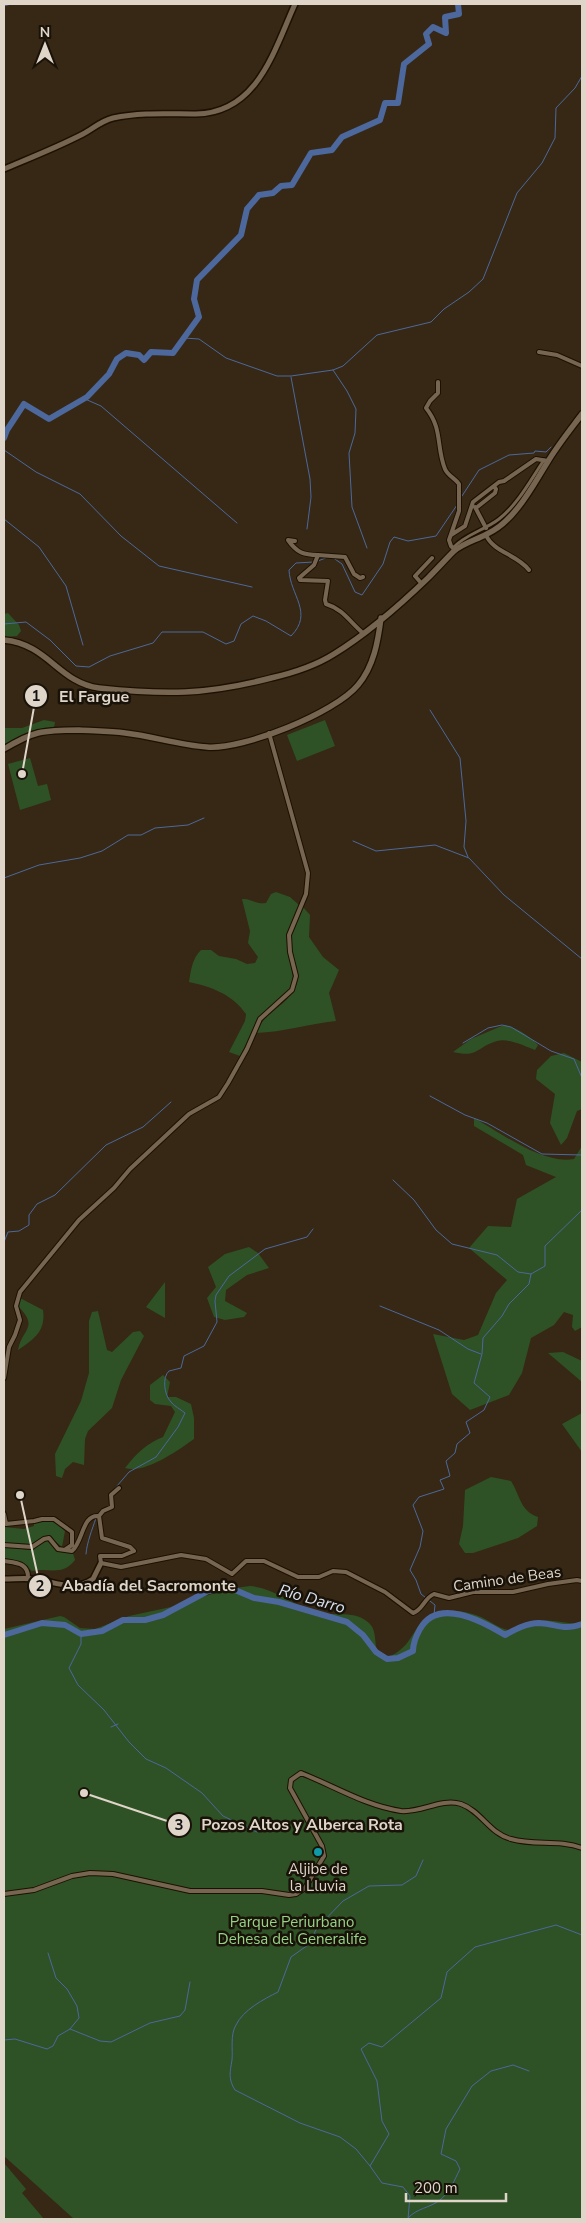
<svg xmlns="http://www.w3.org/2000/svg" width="586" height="2223" viewBox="0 0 586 2223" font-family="'Nunito Sans',sans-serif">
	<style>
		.green { fill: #2e5225 }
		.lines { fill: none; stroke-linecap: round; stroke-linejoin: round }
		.stream { stroke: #4c689d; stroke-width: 1 }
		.river { stroke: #4c689d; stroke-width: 6 }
		.pedestrian-casing { stroke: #1d1000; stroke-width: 5.5 }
		.minor-casing { stroke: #1d1000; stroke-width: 6 }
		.tertiary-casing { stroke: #1d1000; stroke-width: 8 }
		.secondary-casing { stroke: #1d1000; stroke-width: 8 }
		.pedestrian { stroke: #766550; stroke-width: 3 }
		.minor { stroke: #766550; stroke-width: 4 }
		.tertiary { stroke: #766550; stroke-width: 5 }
		.secondary { stroke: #766550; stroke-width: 5.5 }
		.culture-dot { fill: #0f9aa8; stroke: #191209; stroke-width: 2 }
		.labels { text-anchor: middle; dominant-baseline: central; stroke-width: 5; stroke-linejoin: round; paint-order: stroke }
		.street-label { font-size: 15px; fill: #dfd5c9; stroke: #191209 }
		.poi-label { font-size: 15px; fill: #dfd5c9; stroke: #191209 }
		.park-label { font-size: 15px; fill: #96d387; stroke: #191209 }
		.water-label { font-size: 16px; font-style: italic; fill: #d9e2f2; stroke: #191209 }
		.leader { fill: none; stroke: #dfd5c9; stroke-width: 2 }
		.callout-dot { fill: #dfd5c9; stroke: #191209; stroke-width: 2 }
		.mark-label { font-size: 15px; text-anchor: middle; font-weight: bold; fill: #111 }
		.callout-label { font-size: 16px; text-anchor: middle; font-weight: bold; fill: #dfd5c9; stroke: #191209; stroke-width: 5; stroke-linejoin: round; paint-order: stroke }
	</style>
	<rect width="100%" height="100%" fill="#362814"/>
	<path class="green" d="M8 613 19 625 21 631 17 636 4 637V614Z
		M44 720 55 722 54 728C27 730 27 733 4 745V728H22Z
		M325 720 335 746 297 761 287 735Z
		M30 758 38 786 47 784 51 800 20 810 8 764Z
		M276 892 290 897 299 905 288 934 287 943 293 977 291 986 287 992 260 1017 240 1056 229 1052 245 1021 246 1014C232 994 212 987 189 982 191 970 192 959 201 950H211L219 956 236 959 247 964 255 963 258 957 248 943 250 931 242 899C251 898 256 905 266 903L271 894Z
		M303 907 310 915 309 937 323 957 339 970 329 993 336 1021C309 1024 283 1032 256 1033 263 1012 288 1006 296 986 303 970 288 953 290 936 291 927 299 915 303 907Z
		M504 1025C518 1028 528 1035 538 1045L535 1050C524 1046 509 1038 497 1041 476 1047 479 1058 453 1052L471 1039Z
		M564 1053 582 1062V1109L577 1111 567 1138 561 1145 550 1123 555 1094 536 1079 537 1070 551 1056Z
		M474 1118C501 1133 543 1165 574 1159L582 1146V1327L575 1331 572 1327 573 1315 564 1312 554 1325 531 1338 522 1373 509 1395 470 1410 452 1394 433 1334 464 1340 478 1335 496 1293 507 1280 469 1248 488 1226 511 1227 517 1199 556 1177 526 1165 523 1155 474 1126Z
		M249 1247 258 1253 269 1268 247 1275 226 1290 225 1301 247 1313 244 1317 225 1320 214 1317 207 1298 216 1287 208 1267 225 1254Z
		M165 1282V1318L146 1307Z
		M20 1298 43 1310C46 1331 34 1339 18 1350 22 1329 39 1328 19 1307Z
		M98 1311 107 1350 112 1352 133 1332 140 1331 144 1336 121 1380 112 1408 88 1431 85 1439 84 1465 73 1462 65 1469 62 1478 56 1476 55 1454 81 1401 89 1373V1321L92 1312Z
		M563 1352 582 1361V1382L548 1353Z
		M163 1375 170 1382 167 1397H176L191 1404 194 1418V1439C177 1451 145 1474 125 1468 136 1454 147 1443 163 1437L175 1412 171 1406 155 1404 150 1400V1385Z
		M582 1413V1452L562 1424Z
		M491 1477 511 1481C520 1495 520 1511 538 1517L537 1526 518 1538 473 1553H465L459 1544 463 1526 465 1490Z
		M48 1520 54 1521 65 1531 62 1547 50 1537 46 1536 33 1545 4 1544V1527L24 1529 34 1526V1523Z
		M48 1540 60 1552 73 1553 75 1560C62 1577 48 1567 32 1571L21 1562 4 1559V1547L31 1550Z
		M250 1586C274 1588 292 1605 315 1612 333 1617 356 1609 370 1624 377 1631 374 1645 378 1654L386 1658C415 1647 411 1625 432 1614 445 1608 468 1611 481 1617 490 1621 498 1628 508 1630 520 1633 529 1623 540 1621 555 1619 568 1625 582 1623V2219H74L4 2156V1629L60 1616 64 1617 80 1628 95 1629 129 1616 171 1607 228 1589Z
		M4 2163 26 2189 22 2193 44 2219H4Z"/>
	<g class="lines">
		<path class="stream" d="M4 6 11 4
			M184 338 199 339 226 358 277 376H291L333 370 343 366 377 335 431 322 444 309 469 292 483 279 517 193 542 163 555 138 556 108 575 88 582 76
			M333 370 347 391 356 409 355 433 349 453 352 507 367 548
			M291 377 310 479 311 497 307 529
			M85 399 101 406 237 523
			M4 450 36 472 80 494 121 536 159 566 252 587
			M460 499 479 470 509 455 534 453 535 451 546 452 551 447
			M4 519 39 547 66 586 83 645
			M332 557 342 564 355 592 362 595 383 564 390 542 394 537 408 541 436 536 457 505
			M318 561 328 557
			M4 624 26 622 50 640 76 666 89 667 110 656 153 643 162 632H203L226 644 234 641 241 624 253 616 266 621 291 636C314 613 290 595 289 570L296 563 314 562
			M430 710 460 758 466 821 464 847 468 857
			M353 841 376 851 435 845 469 858 504 895 582 959
			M4 878 39 865 80 858 102 851 128 835H141L155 828 188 825 204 818
			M463 1043 488 1028 502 1025 511 1027 551 1051 574 1059 582 1078
			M430 1096 465 1115 487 1123 542 1154 582 1155
			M393 1180 414 1200 436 1230 452 1244 497 1255 518 1272 531 1274
			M4 1242 8 1232 19 1231 29 1225V1215L37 1204 55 1195 106 1145 143 1127 171 1102
			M380 1306 439 1330 468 1349 481 1354
			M111 1493 129 1472 156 1457 178 1427 185 1413C180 1409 174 1406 171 1402 164 1395 162 1377 169 1371L181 1368 184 1356 204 1346 217 1322 215 1301 216 1295 229 1276 265 1249 307 1237 313 1229
			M86 1554C87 1542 92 1530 96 1518
			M434 1615 435 1605 421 1594 416 1580 410 1570 420 1547 423 1531 413 1505 419 1497 444 1489 440 1480 450 1476 446 1461 455 1453 457 1444 470 1433 466 1422 484 1410 490 1397 474 1383 482 1354 483 1338 502 1316 509 1304 529 1284 531 1274 545 1266V1246L582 1210
			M81 1634V1644L69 1668 78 1685 104 1710 129 1742 146 1759 166 1768 202 1793 223 1816 257 1832
			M111 1727 118 1724
			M70 2029 100 2041 111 2042 150 2023 180 2016 185 2010 190 1982
			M4 2040 15 2039 47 2049 53 2046 58 2036 70 2029 79 2018 77 2006 67 1989 56 1978 48 1953
			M370 2166 356 2149 340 2137 300 2123 235 2090C228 2079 230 2072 232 2060 233 2049 230 2035 236 2025 243 2010 264 1999 278 1992L291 1957 308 1945 317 1928 343 1901 369 1886 402 1885 416 1876 423 1860
			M408 2218C417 2208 430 2208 440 2200 450 2192 454 2181 460 2169L456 2161 441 2154 446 2129 472 2086 491 2071 513 2065 529 2071
			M408 2219 410 2196 403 2187 382 2183 370 2166 389 2134 382 2121 377 2081 361 2049 369 2043 382 2047 441 1998 447 1972 475 1947 556 1925 582 1935"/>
		<path class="river" d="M4 438 7 430 24 404 49 419 87 397 109 374 117 359 126 353 139 355 144 360 151 352 173 353 199 317 194 299 197 280 241 235 247 209 259 195 273 193 281 186 292 185 311 153 332 150 342 137 380 120 385 103H398L404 64 429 44 426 34 433 27 446 33 445 17 459 14 458 4
			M4 1635 42 1623 65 1625 81 1634 102 1631 123 1620H145L163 1615 208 1591 228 1587 254 1598 279 1602 347 1622 363 1635 376 1652 387 1659 398 1658 413 1651C413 1642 416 1636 420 1629 438 1597 482 1621 505 1635 516 1629 527 1623 539 1623 558 1624 562 1631 582 1624"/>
		<defs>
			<path id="pedestrian" d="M453 548C464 535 485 530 499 519 518 504 530 481 544 460"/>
			<path id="minor" d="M539 352 557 355 582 366
				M438 382V393L430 401 426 408C443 429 436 447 445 469 448 476 455 478 459 484V511L449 540 451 546 455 550
				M475 507 486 528
				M476 508 495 493 496 489 494 486
				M451 535 465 526 473 502 499 482 504 481 536 459 548 461
				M486 535C493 552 518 555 529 570
				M295 541 288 540C297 553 304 555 318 555
				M422 584 415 576 432 558
				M363 633C350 622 343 609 326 604L325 600 328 581 300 580 299 578 314 565 318 555 345 557 354 574 360 578 363 577
				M4 1378 9 1347 15 1335 20 1320 16 1306 20 1292 79 1220 114 1188 130 1169 189 1114 219 1097 228 1083 247 1049 260 1019 292 990 296 976 290 952 289 935 306 894 308 873 269 733
				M4 1514 6 1524 34 1521 42 1519H54L72 1532V1545L66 1549
				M99 1516 103 1511 112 1507 111 1495 119 1488
				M4 1545 32 1547 44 1539 49 1538 58 1549 72 1551C83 1542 82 1514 99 1516L102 1538 130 1547 134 1551 122 1556H100L101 1563 121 1567 181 1555 206 1559 232 1574 246 1561H264L298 1577H319L333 1571 346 1572 385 1592 413 1613C423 1610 424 1598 434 1594L449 1598 473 1592H513L548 1584 577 1580 582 1581
				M4 1561C17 1563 29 1563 28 1579
				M4 1894 34 1890 72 1876 90 1873 113 1874 190 1891H262L289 1895 296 1894 305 1888 324 1856 322 1846 290 1788 291 1780 301 1773C334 1786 366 1806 401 1811 421 1813 441 1798 461 1804 481 1811 490 1834 511 1839 535 1846 559 1839 582 1848"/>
			<path id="tertiary" d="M4 169C30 158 58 147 83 134 94 128 101 121 113 118 141 112 168 114 196 114 258 113 274 50 295 4
				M4 1579C14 1579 25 1578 35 1579 56 1582 73 1592 93 1579L101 1563"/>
			<path id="secondary" d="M4 640C48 644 59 683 99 688 165 695 206 695 271 678 293 673 315 666 334 654 365 635 401 604 428 578 437 569 445 560 454 551 464 543 476 540 487 534 498 529 508 520 516 510 528 496 537 479 547 463 557 446 570 430 582 414
				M4 749C14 743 26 736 38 733 51 730 65 730 79 730 94 731 110 731 125 733 152 736 179 745 207 747 243 750 335 713 358 685 374 666 378 641 381 618"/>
		</defs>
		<use href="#pedestrian" class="pedestrian-casing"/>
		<use href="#minor" class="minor-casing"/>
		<use href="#tertiary" class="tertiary-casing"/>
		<use href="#secondary" class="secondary-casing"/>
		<use href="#pedestrian" class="pedestrian"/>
		<use href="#minor" class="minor"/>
		<use href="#tertiary" class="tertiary"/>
		<use href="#secondary" class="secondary"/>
	</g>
	<circle class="culture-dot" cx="318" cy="1852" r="5"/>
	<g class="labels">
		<g class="street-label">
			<text transform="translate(507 1579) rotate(-8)">Camino de Beas</text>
		</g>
		<g class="poi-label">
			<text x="318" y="1869">Aljibe de<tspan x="318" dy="17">la Lluvia</tspan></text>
		</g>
		<g class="park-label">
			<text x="292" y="1922">Parque Periurbano<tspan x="292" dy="17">Dehesa del Generalife</tspan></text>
		</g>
		<g class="water-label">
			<text transform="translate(312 1599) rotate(16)">Río Darro</text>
		</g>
	</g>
	<path class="leader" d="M22 774L36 696M20 1495L40 1586M84 1793L179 1825"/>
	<g class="callout-dot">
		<circle cx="22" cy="774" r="5"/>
		<circle cx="20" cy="1495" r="5"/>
		<circle cx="84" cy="1793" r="5"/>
		<circle cx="36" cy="696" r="12"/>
		<circle cx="40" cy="1586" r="12"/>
		<circle cx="179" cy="1825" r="12"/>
	</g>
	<g class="mark-label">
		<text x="36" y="701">1</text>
		<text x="40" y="1591">2</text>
		<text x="179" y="1830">3</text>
	</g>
	<g class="callout-label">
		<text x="94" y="702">El Fargue</text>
		<text x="149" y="1591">Abadía del Sacromonte</text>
		<text x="302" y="1830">Pozos Altos y Alberca Rota</text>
	</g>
	<rect width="586" height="2223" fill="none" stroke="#dfd5c9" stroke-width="10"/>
	<g transform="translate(45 45)" stroke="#191209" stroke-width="4" paint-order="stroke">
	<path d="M0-4L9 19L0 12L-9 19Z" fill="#dfd5c9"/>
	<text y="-8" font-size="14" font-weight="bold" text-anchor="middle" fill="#dfd5c9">N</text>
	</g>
	<path d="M406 2193v8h100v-8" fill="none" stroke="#dfd5c9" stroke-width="2.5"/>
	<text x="414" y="2193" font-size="15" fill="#dfd5c9" stroke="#191209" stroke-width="4" paint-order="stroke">200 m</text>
</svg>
